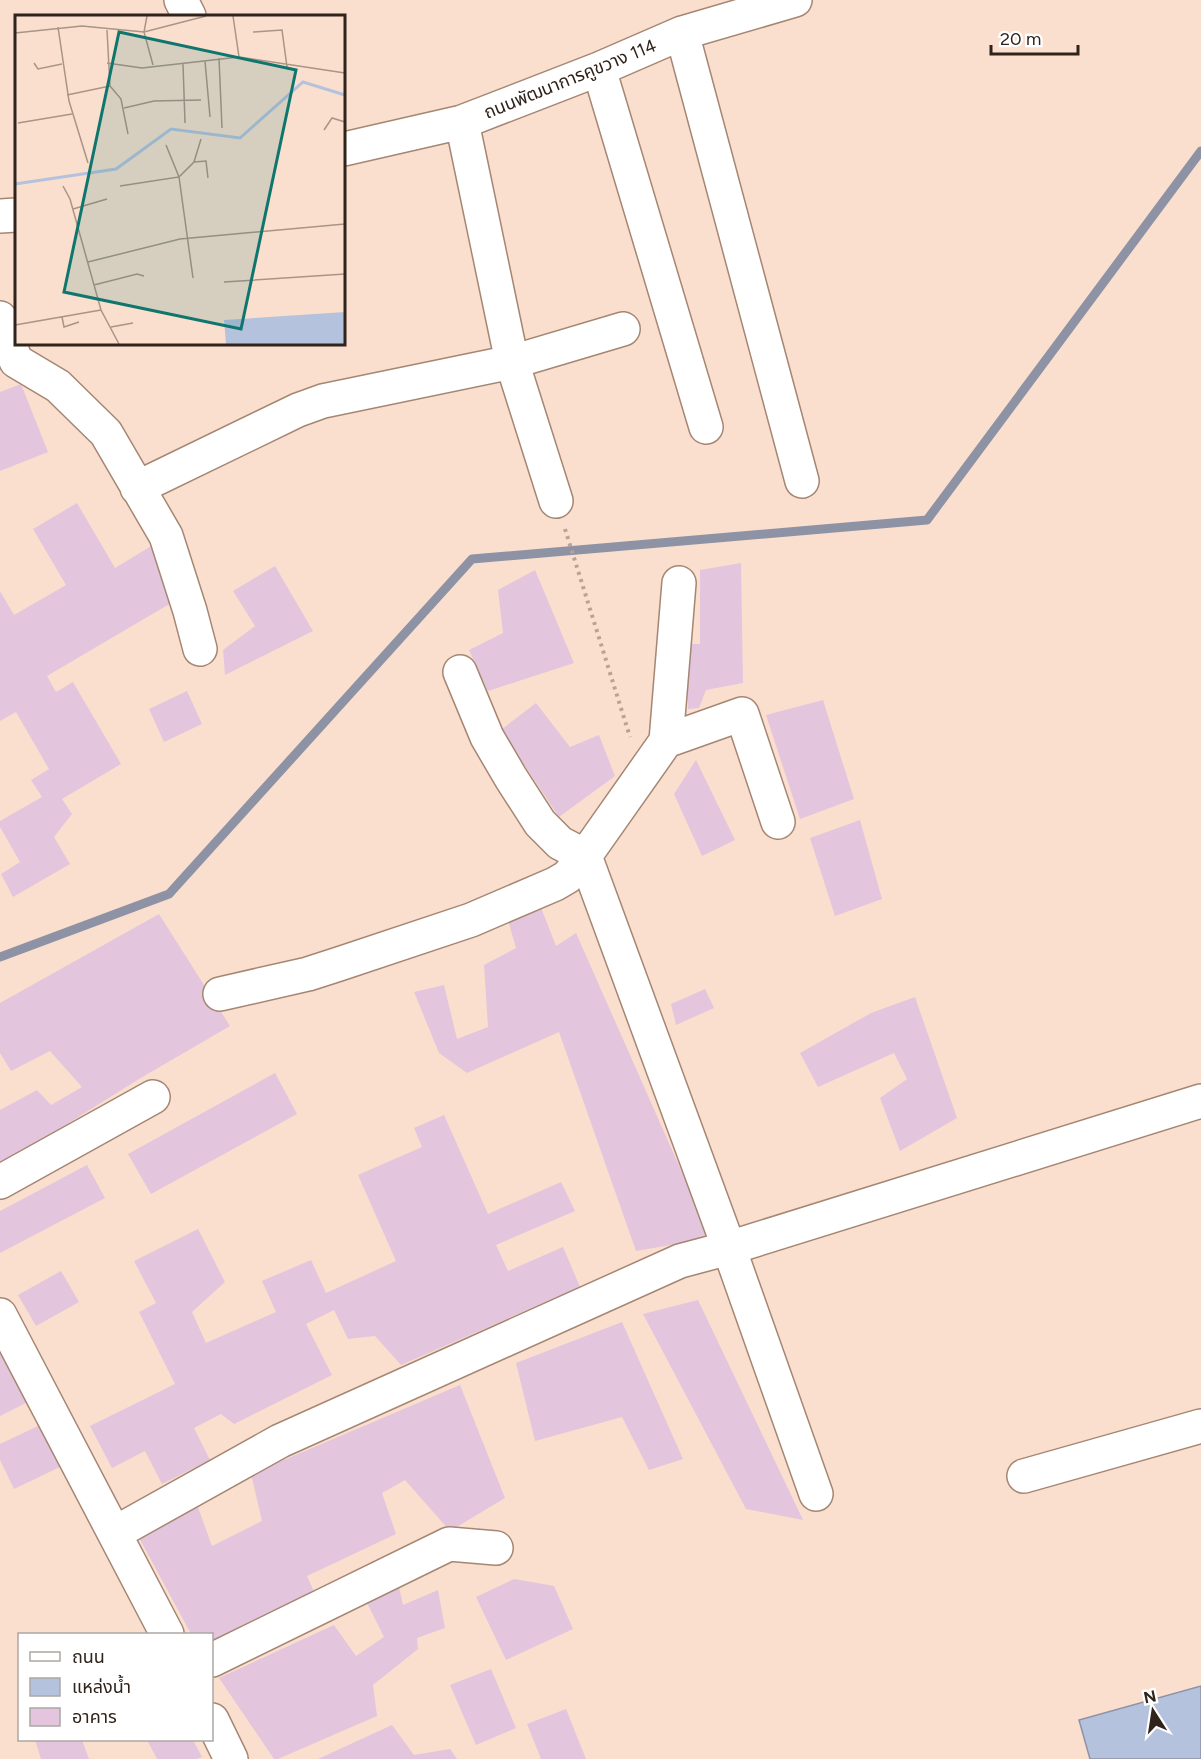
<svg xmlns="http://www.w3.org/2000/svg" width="1201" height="1759" viewBox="0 0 1201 1759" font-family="Figtree,'Noto Sans Thai',sans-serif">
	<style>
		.water { fill: #b5c2de; stroke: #8d92a4; stroke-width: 1.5 }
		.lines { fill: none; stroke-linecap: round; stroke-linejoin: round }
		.stream { stroke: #8d92a4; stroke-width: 9 }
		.building { fill: #e3c5de }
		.minor-casing { stroke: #a58673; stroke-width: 36 }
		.path { stroke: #b9a395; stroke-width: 4; stroke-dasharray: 3 4.5; stroke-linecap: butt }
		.minor { stroke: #fff; stroke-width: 33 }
		.labels { text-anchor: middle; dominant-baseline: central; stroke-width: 6; stroke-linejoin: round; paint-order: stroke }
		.street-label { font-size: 18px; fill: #2f231b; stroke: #fff }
		.inset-river { fill: none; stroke: #b5c2de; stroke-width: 3 }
		.inset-road { fill: none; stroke: #a99486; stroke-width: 1.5 }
		.view { fill: #0f766e; fill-opacity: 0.15; stroke: #0f766e; stroke-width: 3 }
		.inset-edge { fill: none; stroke: #2f231b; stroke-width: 3 }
	</style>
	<rect width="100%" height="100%" fill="#fadfce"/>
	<path class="water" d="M1201 1686V1759H1090L1079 1720Z"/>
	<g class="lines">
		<path class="stream" d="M0 957 169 894 472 559 927 520 1201 151"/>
	</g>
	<path class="building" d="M21 384 48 452 0 471V392Z
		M77 503 115 568 153 545 183 596 47 676 56 692 73 682 121 764 62 799 72 814 54 837 70 864 13 897 1 874 20 862 0 827V821L42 797 31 780 49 769 16 712 0 721V591L14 615 66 585 33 529Z
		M741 563 743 683 706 690 699 708 688 709 686 644H700V570Z
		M275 566 313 631 225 675 223 650 255 626 233 591Z
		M535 570 574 663 488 691 469 650 503 633 498 590Z
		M187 691 202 724 164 742 149 709Z
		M823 700 854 799 800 819 766 715Z
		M536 703 570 747 599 735 615 776 559 817 501 730Z
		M696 760 735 840 702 856 674 794Z
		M860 820 882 899 835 916 810 838Z
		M540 905 556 946 576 933 711 1238 636 1251 559 1032 467 1073 439 1053 414 992 444 985 457 1039 488 1027 484 965 516 948 505 910Z
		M159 914 230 1026 139 1079 0 1166V1110L37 1090 51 1105 82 1087 50 1051 11 1071 0 1053V1003Z
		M705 989 714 1008 676 1025 671 1004Z
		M915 997 957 1118 900 1151 880 1098 907 1079 894 1053 818 1087 800 1053 871 1013Z
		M275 1073 297 1114 151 1194 128 1154Z
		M444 1115 488 1214 561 1182 575 1211 496 1245 508 1271 563 1247 580 1287 401 1365 375 1336 348 1339 334 1310 306 1324 332 1375 234 1424 221 1414 194 1428 210 1460 162 1484 145 1451 112 1468 90 1426 175 1384 139 1312 156 1303 134 1261 198 1229 225 1282 192 1312 206 1343 276 1312 262 1281 311 1260 326 1293 396 1261 358 1175 422 1147 414 1128Z
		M87 1165 105 1198 0 1253V1211Z
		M61 1271 79 1302 36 1326 18 1295Z
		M698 1300 803 1520 746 1509 643 1314Z
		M622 1322 683 1459 649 1470 622 1417 535 1441 516 1363Z
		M0 1350 28 1402 0 1416Z
		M460 1385 505 1498 450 1531 405 1480 382 1493 396 1534 307 1576 315 1594 212 1643V1634H191L137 1534 195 1499 212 1546 262 1521 251 1474Z
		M40 1425 60 1467 14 1489 0 1460V1444Z
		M514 1579 554 1586 573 1629 506 1660 476 1597Z
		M399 1587 403 1605 438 1590 445 1628 417 1638 418 1649 373 1685 377 1716 278 1759H274L219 1678 334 1625 356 1656 384 1637 367 1603Z
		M491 1669 516 1728 476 1745 450 1685Z
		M566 1709 586 1759H541L527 1724Z
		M392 1725 414 1755 450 1749 457 1759H318Z
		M35 1740H82L89 1759H41Z
		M147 1740H193L202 1757 197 1759H157Z"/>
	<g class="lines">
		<defs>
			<path id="minor" d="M181 0 189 16
				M682 33 802 481
				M599 69 706 427
				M462 122 512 362 556 501
				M344 149 462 122 599 69 682 33 795 0
				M0 216 16 215
				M0 318 16 361 58 386 106 433 166 536 190 611 200 649
				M137 488 298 410 323 401 512 362 623 329
				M679 583 666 741 585 856 729 1248 816 1494
				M666 741 742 714 778 822
				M220 994 308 974 339 964 471 920 555 884 567 877 585 856 560 843 540 823 511 778 487 737 460 672
				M0 1182 153 1097
				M0 1315 167 1634
				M1024 1476 1201 1426
				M115 1533 280 1441 680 1261 729 1248 1201 1101
				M212 1660 449 1544 496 1548
				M212 1720 231 1759"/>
		</defs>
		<use href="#minor" class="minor-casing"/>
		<path class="path" d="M565 529 630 737"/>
		<use href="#minor" class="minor"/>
	</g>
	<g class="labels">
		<g class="street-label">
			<text transform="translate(570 79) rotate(-22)">ถนนพัฒนาการคูขวาง 114</text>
		</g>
	</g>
	<g transform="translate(15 15)">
		<rect width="330" height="330" fill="#fadfce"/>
		<path d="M330 297V329H211L209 305Z" fill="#b5c2de"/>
		<path class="inset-river" d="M0 169 101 154 156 114 225 123 288 67 330 80"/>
		<path class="inset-road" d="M132 1 129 17 138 50M218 1 224 42M43 12 54 86 73 148M92 15 95 71 106 84 113 119M238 17 267 15 272 52M0 18 67 11 129 17 191 1M204 43 207 113M190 46 195 102M19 48 23 54 47 49M92 48 127 53 224 42 330 58M168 49 170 108M52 80 95 71M109 93 139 86 186 85M3 108 57 99M309 115 317 103 330 107M179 147 191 146 193 163M48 171 55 184 86 295 104 329M105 171 164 162 151 130M58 194 92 184M73 247 165 224 330 209M178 263 164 162 179 147 186 124M209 267 330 259M79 270 122 259 129 261M47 302 49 312 64 307M0 310 86 295M96 312 118 308"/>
		<path class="view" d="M104 17 281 55 226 314 49 277Z"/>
		<rect width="330" height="330" class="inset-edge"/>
	</g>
	<rect x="18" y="1633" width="195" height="108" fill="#ffffff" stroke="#aca7a4" stroke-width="1.5"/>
	<rect x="30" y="1652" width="30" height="9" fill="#ffffff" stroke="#aca7a4" stroke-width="1.5"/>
	<text x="72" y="1663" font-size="18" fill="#2f231b">ถนน</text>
	<rect x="30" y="1678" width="30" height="18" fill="#b5c2de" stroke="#aca7a4" stroke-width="1.5"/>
	<text x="72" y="1693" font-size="18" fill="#2f231b">แหล่งน้ำ</text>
	<rect x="30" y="1708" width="30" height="18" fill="#e3c5de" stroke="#aca7a4" stroke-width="1.5"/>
	<text x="72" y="1723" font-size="18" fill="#2f231b">อาคาร</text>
	<g transform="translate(1153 1711) rotate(348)" stroke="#ffffff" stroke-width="4.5" paint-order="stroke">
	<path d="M0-4.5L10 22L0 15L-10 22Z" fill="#2f231b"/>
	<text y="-9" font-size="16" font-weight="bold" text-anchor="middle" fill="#2f231b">N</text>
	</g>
	<path d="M991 45v9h87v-9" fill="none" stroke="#2f231b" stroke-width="3"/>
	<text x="1000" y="45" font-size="18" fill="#2f231b" stroke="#ffffff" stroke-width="4.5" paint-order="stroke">20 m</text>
</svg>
